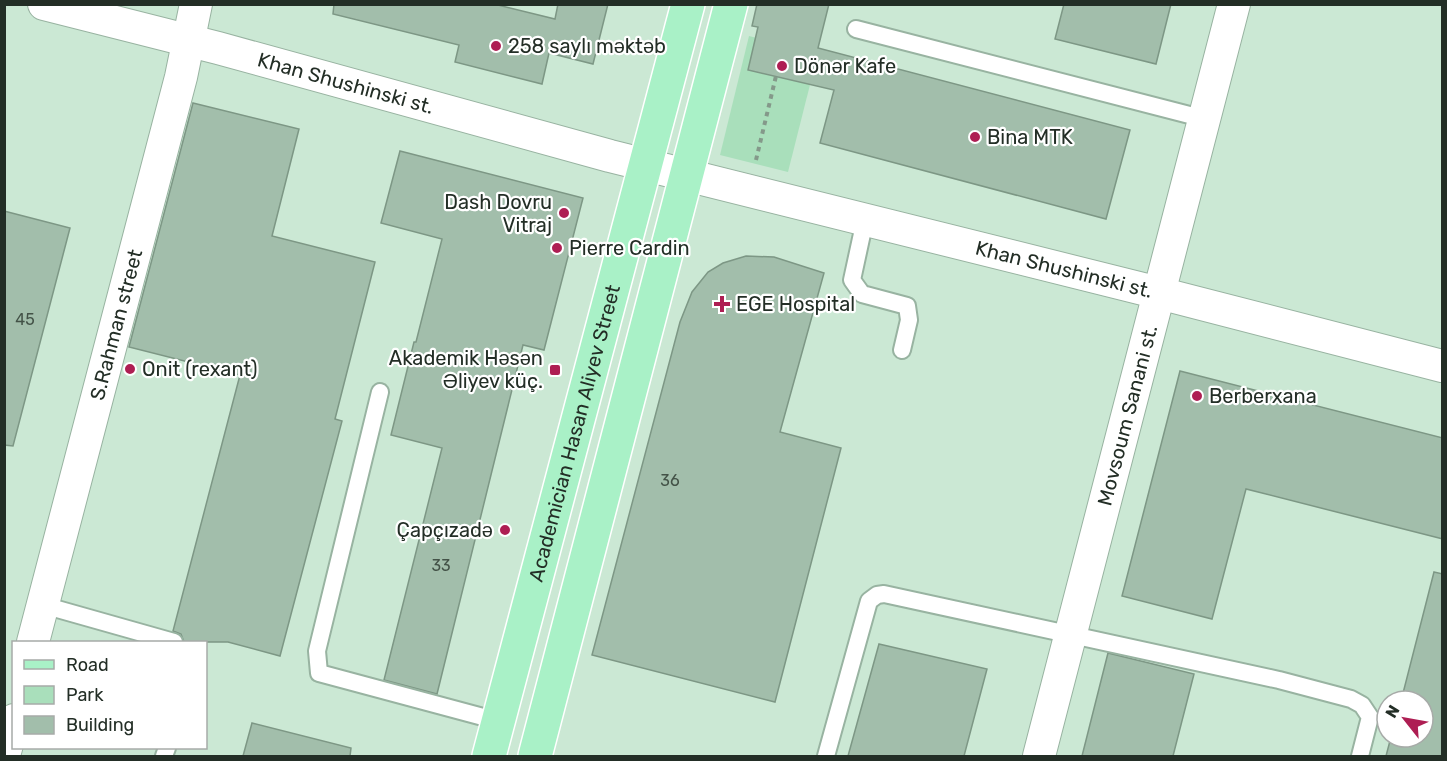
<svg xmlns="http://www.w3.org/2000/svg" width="1447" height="761" viewBox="0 0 1447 761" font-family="Rubik,sans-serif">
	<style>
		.green { fill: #a9dfbb }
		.building { fill: #a2beab; stroke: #7d9785; stroke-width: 1.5 }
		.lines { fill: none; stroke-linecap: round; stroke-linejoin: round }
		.service-casing { stroke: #98b3a1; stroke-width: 20 }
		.minor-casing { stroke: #98b3a1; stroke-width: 34 }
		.primary-casing { stroke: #fff; stroke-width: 36 }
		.path { stroke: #84998a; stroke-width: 4; stroke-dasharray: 4.5 4.5; stroke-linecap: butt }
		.service { stroke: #fff; stroke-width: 16 }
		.minor { stroke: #fff; stroke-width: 32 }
		.primary { stroke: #a9f1c7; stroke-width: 33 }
		.poi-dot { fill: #ae1e53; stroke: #fff; stroke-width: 2 }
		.labels { text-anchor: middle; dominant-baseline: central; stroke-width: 4.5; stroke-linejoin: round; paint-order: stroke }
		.number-label { font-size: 16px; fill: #435247 }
		.poi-label { font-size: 20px; fill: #232e26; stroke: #fff; text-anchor: start }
		.street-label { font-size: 20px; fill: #232e26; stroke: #fff }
	</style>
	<rect width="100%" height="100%" fill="#cbe8d4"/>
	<path class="green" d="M749 36 818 53 788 172 720 155Z"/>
	<path class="building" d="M334 4H494L555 19 558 4H608L593 64 549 53 542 84 455 62 459 45 333 14Z
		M757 4H829L818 48 1130 130 1106 219 820 143 834 90 748 70 758 27 752 26Z
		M1064 4H1171L1156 64 1055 39Z
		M193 103 299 129 272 236 375 262 335 419 342 421 280 656 228 642H184L181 634 173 631 240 375 129 347Z
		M400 151 583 198 544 350 523 345 437 694 384 680 442 448 391 435 414 342H416L442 239 381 223Z
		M4 211 70 228 13 446 4 445Z
		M746 256 774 257 824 273 780 432 841 448 775 702 592 655 680 322 692 292 708 272 723 263Z
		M1180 371 1443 438V539L1246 489 1212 619 1122 596Z
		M1434 572 1443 574V756H1386L1391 737H1423V701H1401Z
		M879 644 987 669 964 756H848Z
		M1108 653 1194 674 1173 756H1082Z
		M252 723 351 748 350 756H243Z"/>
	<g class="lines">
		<defs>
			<path id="service" d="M856 29 1205 119
				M865 220 852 280 862 294 907 306 909 320 902 350
				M380 392 317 651 319 673 498 721
				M43 605 174 642
				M164 756 167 748
				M826 756 869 601 877 595 884 594 1279 680 1351 699 1362 705 1370 717 1360 756"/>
			<g id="minor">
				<path id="s1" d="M44 4 218 48 610 156 1159 293 1442 366"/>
				<path id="s2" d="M33 642 181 77 196 4"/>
				<path d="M4 755 14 720"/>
				<path id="s3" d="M1039 756 1234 4"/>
			</g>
			<g id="primary">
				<path id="s4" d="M489 756 688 4"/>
				<path d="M535 756 731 4"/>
			</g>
		</defs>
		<use href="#service" class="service-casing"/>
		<use href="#minor" class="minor-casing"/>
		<use href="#primary" class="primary-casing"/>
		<path class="path" d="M756 160 776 76"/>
		<use href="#service" class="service"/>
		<use href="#minor" class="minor"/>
		<use href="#primary" class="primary"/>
	</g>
	<g class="poi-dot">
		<circle cx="496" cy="46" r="6"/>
		<circle cx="782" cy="66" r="6"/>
		<circle cx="975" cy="137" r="6"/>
		<circle cx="564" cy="213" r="6"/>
		<circle cx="557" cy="248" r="6"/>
		<path d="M719 295h6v6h6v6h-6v6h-6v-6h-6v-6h6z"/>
		<circle cx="130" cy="369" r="6"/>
		<rect x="549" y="364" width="12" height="12" rx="3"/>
		<circle cx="1197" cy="396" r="6"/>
		<circle cx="505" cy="530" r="6"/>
	</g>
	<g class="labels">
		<g class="number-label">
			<text x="25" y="319">45</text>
			<text x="670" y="480">36</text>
			<text x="441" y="565">33</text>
		</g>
		<g class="poi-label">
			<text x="508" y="46">258 saylı məktəb</text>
			<text x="794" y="66">Dönər Kafe</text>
			<text x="987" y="137">Bina MTK</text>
			<text x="552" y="202" text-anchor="end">Dash Dovru<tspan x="552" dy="23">Vitraj</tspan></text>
			<text x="569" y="248">Pierre Cardin</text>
			<text x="736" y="304">EGE Hospital</text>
			<text x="543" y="358" text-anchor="end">Akademik Həsən<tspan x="543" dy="23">Əliyev küç.</tspan></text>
			<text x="142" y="369">Onit (rexant)</text>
			<text x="1209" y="396">Berberxana</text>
			<text x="493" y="530" text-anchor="end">Çapçızadə</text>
		</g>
		<g class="street-label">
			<text stroke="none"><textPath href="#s1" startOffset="312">Khan Shushinski st.</textPath></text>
			<text stroke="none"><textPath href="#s1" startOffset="1054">Khan Shushinski st.</textPath></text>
			<text stroke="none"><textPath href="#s2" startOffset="328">S.Rahman street</textPath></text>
			<text stroke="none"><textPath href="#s3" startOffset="352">Movsoum Sanani st.</textPath></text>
			<text stroke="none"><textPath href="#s4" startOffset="334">Academician Hasan Aliyev Street</textPath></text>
		</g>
	</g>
	<rect width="1447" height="761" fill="none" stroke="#232e26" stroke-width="12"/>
	<rect x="12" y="641" width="195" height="108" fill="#ffffff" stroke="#a7aba8" stroke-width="1.5"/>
	<rect x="24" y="660" width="30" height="9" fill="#a9f1c7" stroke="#a7aba8" stroke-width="1.5"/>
	<text x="66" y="671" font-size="18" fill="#232e26">Road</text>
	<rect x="24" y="686" width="30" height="18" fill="#a9dfbb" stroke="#a7aba8" stroke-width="1.5"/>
	<text x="66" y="701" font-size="18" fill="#232e26">Park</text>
	<rect x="24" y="716" width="30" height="18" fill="#a2beab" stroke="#a7aba8" stroke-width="1.5"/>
	<text x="66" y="731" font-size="18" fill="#232e26">Building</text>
	<g transform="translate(1405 719) rotate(301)"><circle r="28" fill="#ffffff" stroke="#a7aba8" stroke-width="1.5"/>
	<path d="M0-4.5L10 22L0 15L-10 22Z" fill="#ae1e53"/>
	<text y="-9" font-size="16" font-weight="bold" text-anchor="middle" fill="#232e26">N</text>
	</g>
</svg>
